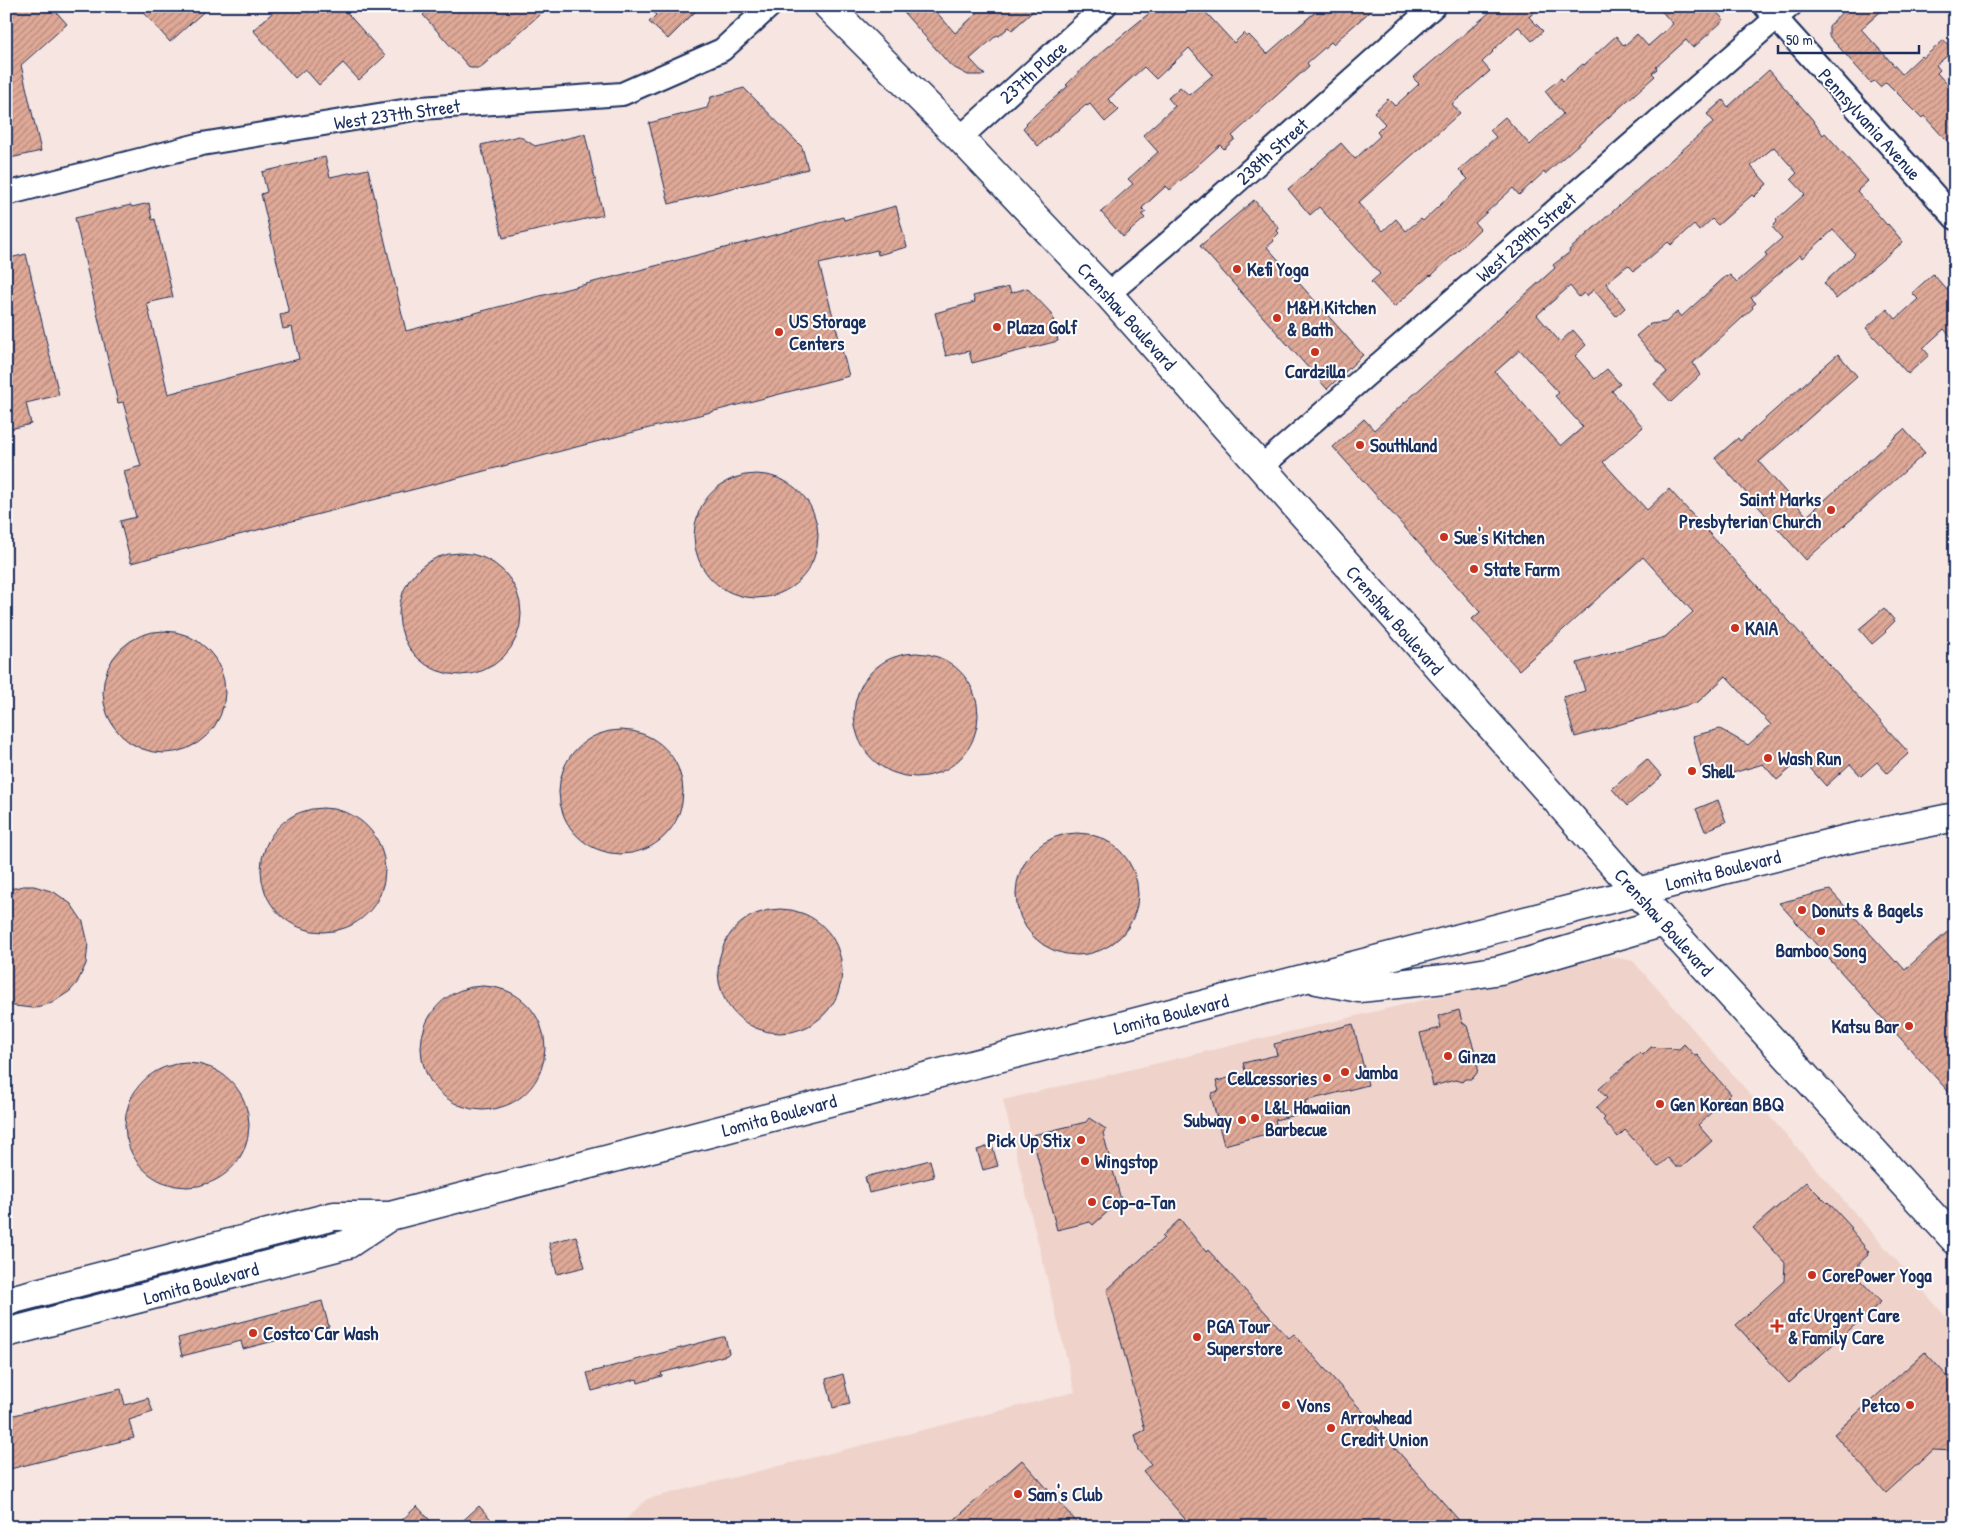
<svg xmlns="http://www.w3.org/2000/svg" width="1961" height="1533" viewBox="0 0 1961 1533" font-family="'Patrick Hand',sans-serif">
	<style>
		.built { fill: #efd3ca }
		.building { fill: url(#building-hatch); stroke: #1b2f5e; fill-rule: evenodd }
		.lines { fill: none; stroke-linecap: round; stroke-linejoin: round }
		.minor-casing { stroke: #1b2f5e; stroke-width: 26 }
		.major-casing { stroke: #1b2f5e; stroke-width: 31 }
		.minor { stroke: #fff; stroke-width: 22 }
		.major { stroke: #fff; stroke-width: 28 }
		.poi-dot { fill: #c8321e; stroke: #fff; stroke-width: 2 }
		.labels { text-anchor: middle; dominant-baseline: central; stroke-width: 4; stroke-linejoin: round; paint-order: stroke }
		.street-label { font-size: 19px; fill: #1b2f5e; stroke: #fff }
		.poi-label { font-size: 19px; font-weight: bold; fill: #1b2f5e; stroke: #fff; text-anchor: start }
	</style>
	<defs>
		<pattern id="building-hatch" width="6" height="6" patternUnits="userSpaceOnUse" patternTransform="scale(1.25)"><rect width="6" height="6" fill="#e0a997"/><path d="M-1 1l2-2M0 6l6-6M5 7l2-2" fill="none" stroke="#b58a7e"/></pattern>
	</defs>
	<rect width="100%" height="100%" fill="#f6e5e0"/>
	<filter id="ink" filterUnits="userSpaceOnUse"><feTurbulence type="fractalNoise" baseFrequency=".02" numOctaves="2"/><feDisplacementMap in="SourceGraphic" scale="10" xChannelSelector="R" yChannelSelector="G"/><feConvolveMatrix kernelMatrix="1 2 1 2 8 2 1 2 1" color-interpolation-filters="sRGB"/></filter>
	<g filter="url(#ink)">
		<path class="built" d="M1608 956 1633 961 1955 1327V1527H618L647 1499 1075 1392 1003 1100Z"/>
		<path class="building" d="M6 6H51L67 24 21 65 41 151 6 159Z
			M138 6H210L170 42Z
			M280 6H341L385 56 359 80 343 63 319 85 305 69 295 78 253 30Z
			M433 6H549L480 68H470L423 15Z
			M647 6H701L668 39 649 22 656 15Z
			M898 6H931L955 33 985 6H1039L1012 30 1009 27 999 36 997 35 970 59 985 75H968L951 66Z
			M1158 6H1200L1234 43 1244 33 1247 37 1249 35 1267 54 1322 6H1376L1333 44 1331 42 1307 63 1309 66 1232 136 1235 139 1224 149 1220 145 1170 190 1166 186 1142 208 1146 212 1142 215 1145 218 1123 237 1101 212 1133 184 1128 179 1158 152 1143 135 1175 106 1168 98 1180 87 1189 95 1213 75 1189 48 1156 79 1144 67 1108 99 1119 110 1105 122 1090 104 1087 106 1086 105 1038 146 1023 128 1027 124 1026 123 1068 86 1066 85 1092 60Z
			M1497 6H1541L1529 17 1543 31 1532 41 1520 28 1518 27 1492 51 1493 52 1482 62 1490 71 1452 104 1460 113 1358 203 1383 231 1396 219 1406 231 1421 219 1423 221 1468 179 1459 170 1496 137 1490 130 1505 117 1530 145 1563 114 1545 91 1561 78 1563 81 1583 64 1584 65 1616 36 1624 46 1637 34 1648 46 1673 24 1657 6H1711L1724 20 1693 48 1686 40 1656 67 1657 69 1652 73 1655 76 1545 174 1544 172 1519 195 1513 188 1475 223 1480 229 1431 276 1430 275 1394 307 1371 282 1380 274 1319 207 1310 215 1288 189 1341 143 1355 159 1380 136 1377 132 1385 124 1374 112 1388 99 1395 106 1419 84 1413 78Z
			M1848 6H1887L1861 29 1902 74 1921 56 1923 58 1944 40 1953 51 1936 65 1940 70 1937 73 1955 93V150L1924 116 1922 118 1886 82 1880 87 1874 81 1871 83 1829 36V26Z
			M1769 70 1812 119 1823 135 1825 133 1868 181 1857 191 1887 225 1888 224 1903 242 1836 299 1824 283 1855 254 1833 230 1802 258 1800 255 1751 298 1756 303 1752 306 1753 308 1693 363 1700 375 1671 402 1654 384 1667 372 1636 336 1650 324 1666 322 1677 312 1681 317 1726 276 1727 277 1730 275 1737 282 1767 256 1765 253 1782 238 1772 227 1777 222 1776 220 1805 194 1791 179 1797 173 1774 147 1751 166 1767 184 1754 197 1752 195 1718 225 1712 219 1699 231 1694 225 1671 245 1668 242 1634 271 1628 265 1606 283 1625 308 1616 316 1594 290 1586 296 1584 293 1579 297 1570 286 1537 315 1560 342 1573 330 1586 345 1575 356 1595 379 1607 369 1620 384 1612 391 1643 427 1603 462 1647 510 1669 489 1909 753 1887 773 1877 762 1861 776 1850 764 1826 786 1802 759 1777 780 1763 764 1716 778 1701 768 1693 736 1720 729 1748 745 1771 725 1726 676 1698 702 1575 737 1563 697 1585 691 1577 663 1665 637 1693 612 1643 557 1519 670 1472 619 1480 612 1333 447 1364 419 1374 430 1555 268 1553 265 1570 252 1569 250 1714 122 1707 114 1723 100 1728 107ZM1520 350 1559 393 1555 396 1583 427 1561 446 1495 372Z
			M744 88 802 147 808 169 669 204 649 123 707 108 711 97Z
			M585 134 603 215 503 238 481 145 519 136 535 146Z
			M325 157 330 177 368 169 406 331 843 217 844 220 896 206 907 247 878 255 877 250 819 264 849 376 131 563 120 521 136 517 124 471 141 466 123 402 118 403 75 218 131 205 132 207 149 203 152 220 155 219 173 297 147 303 168 394 299 359 292 327 283 329 280 315 289 313 261 194 267 192 262 172Z
			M1254 200 1279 228 1277 231 1279 233 1273 239 1274 241 1267 247 1363 355 1327 389 1200 246Z
			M26 254 59 395 26 403 31 424 6 430V259Z
			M1933 274 1955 299V341L1944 329 1923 348 1929 355 1908 374 1866 328 1887 309 1896 319 1918 299 1912 293Z
			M1009 287 1011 293 1027 288 1052 314 1058 341 972 363 969 351 946 356 935 313 975 302 973 296Z
			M1838 354 1857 376 1759 462 1807 516 1904 429 1925 453 1806 560 1715 458 1738 438 1740 441Z
			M694 536a62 62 0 1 1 124 0a62 62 0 1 1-124 0Z
			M399 614a61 61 0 1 1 122 0a61 61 0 1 1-122 0Z
			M1884 608 1895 621 1885 631 1886 632 1872 644 1859 629Z
			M103 692a61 61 0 1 1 122 0a61 61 0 1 1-122 0Z
			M854 715a62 62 0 1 1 124 0a62 62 0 1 1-124 0Z
			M559 792a62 62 0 1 1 124 0a62 62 0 1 1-124 0Z
			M1647 759 1662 776 1627 806 1612 789Z
			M1718 800 1726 822 1705 831 1696 809Z
			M261 870a62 62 0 1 1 124 0a62 62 0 1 1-124 0Z
			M1016 894a61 61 0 1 1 122 0a61 61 0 1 1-122 0Z
			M23 886H34L54 892 71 904 83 922 88 943 86 964 77 983 70 991 52 1003 32 1008 6 1005V890Z
			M1830 890 1896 962 1897 961 1905 970 1955 925V1099L1779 903Z
			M718 971a62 62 0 1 1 124 0a62 62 0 1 1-124 0Z
			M421 1048a62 62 0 1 1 124 0a62 62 0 1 1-124 0Z
			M1459 1010 1462 1022 1467 1026 1475 1052 1470 1054 1478 1066 1477 1073 1472 1079H1465L1462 1082 1455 1080 1433 1086 1420 1033 1441 1028 1438 1016Z
			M1353 1024 1368 1085 1305 1101 1308 1112 1275 1120 1278 1131 1224 1145 1211 1096 1212 1093 1219 1091 1216 1081 1246 1074 1243 1063 1277 1055 1274 1044Z
			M1684 1044 1695 1056 1697 1055 1731 1094 1698 1125 1712 1141 1682 1167H1676L1668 1158 1658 1167 1625 1130 1618 1137 1603 1120 1605 1118 1596 1108 1607 1098 1599 1089 1640 1052 1643 1055 1651 1047 1679 1049Z
			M125 1125a62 62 0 1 1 124 0a62 62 0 1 1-124 0Z
			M1089 1118 1106 1129 1103 1133 1121 1200 1093 1225 1090 1222 1057 1230 1034 1144H1036L1033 1135 1086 1122Z
			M992 1145 998 1166 983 1170 977 1150Z
			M930 1160 934 1177 869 1193 865 1177Z
			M1806 1182 1827 1203 1828 1202 1852 1228 1850 1229 1869 1252 1867 1253 1868 1255 1859 1263V1279L1881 1302 1789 1383 1736 1325 1784 1281 1785 1263 1753 1228Z
			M1180 1219 1206 1252 1208 1250 1289 1338 1294 1334 1465 1527H1192L1143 1471 1151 1464 1139 1450 1135 1435 1145 1430 1107 1290 1164 1238 1162 1236Z
			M576 1236 585 1267 557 1274 549 1243Z
			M322 1301 329 1327 243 1349 241 1341 182 1356 178 1338Z
			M722 1337H725L729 1353 727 1355 661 1373 662 1376 638 1383 637 1379 592 1391 587 1373Z
			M1925 1352 1947 1376 1955 1377V1451L1933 1450 1886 1493 1834 1434Z
			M843 1374 850 1404 833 1408 826 1379Z
			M121 1389 125 1405 148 1398 153 1412 129 1420 134 1438 6 1470V1417Z
			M1022 1460 1081 1527H946Z
			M417 1506 436 1527H395Z
			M479 1506 498 1527H456Z"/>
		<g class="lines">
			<defs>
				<path id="minor" d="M1765 6 1955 218
					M960 138 1105 6
					M6 194 202 144 421 108 622 94 722 50 770 6
					M1108 294 1165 246 1434 6
					M1261 467 1790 6"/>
				<path id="major" d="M828 6 960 138 1108 294 1664 922 1955 1240
					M1317 980 1359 988 1445 979 1500 970 1664 922
					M6 1301 334 1216H390L1691 878 1843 840 1955 817
					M6 1333 348 1244 390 1216"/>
			</defs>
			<use href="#minor" class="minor-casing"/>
			<use href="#major" class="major-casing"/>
			<use href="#minor" class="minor"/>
			<use href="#major" class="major"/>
		</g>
	</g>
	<g class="poi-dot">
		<circle cx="1237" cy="269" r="5"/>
		<circle cx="1277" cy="318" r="5"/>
		<circle cx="997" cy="327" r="5"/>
		<circle cx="779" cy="332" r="5"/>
		<circle cx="1315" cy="352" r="5"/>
		<circle cx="1360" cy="445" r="5"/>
		<circle cx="1831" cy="510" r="5"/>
		<circle cx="1444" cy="537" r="5"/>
		<circle cx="1474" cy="569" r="5"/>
		<circle cx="1735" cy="628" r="5"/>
		<circle cx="1768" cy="758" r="5"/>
		<circle cx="1692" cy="771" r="5"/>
		<circle cx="1802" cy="910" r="5"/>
		<circle cx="1821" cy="931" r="5"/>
		<circle cx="1909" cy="1026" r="5"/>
		<circle cx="1448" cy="1056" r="5"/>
		<circle cx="1345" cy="1072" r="5"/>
		<circle cx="1327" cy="1078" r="5"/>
		<circle cx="1660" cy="1104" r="5"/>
		<circle cx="1255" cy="1118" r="5"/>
		<circle cx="1242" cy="1120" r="5"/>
		<circle cx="1081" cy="1140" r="5"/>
		<circle cx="1085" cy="1161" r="5"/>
		<circle cx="1092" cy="1202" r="5"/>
		<circle cx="1812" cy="1275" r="5"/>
		<path d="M1774.5 1318.5h5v5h5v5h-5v5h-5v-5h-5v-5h5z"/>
		<circle cx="253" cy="1333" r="5"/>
		<circle cx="1197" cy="1337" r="5"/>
		<circle cx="1286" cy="1405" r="5"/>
		<circle cx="1910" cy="1405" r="5"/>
		<circle cx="1331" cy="1428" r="5"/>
		<circle cx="1018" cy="1494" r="5"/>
	</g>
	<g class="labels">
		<g class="street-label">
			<text transform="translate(1033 72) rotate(-42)">237th Place</text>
			<text transform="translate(397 114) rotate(-8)">West 237th Street</text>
			<text transform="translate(1870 124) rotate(48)">Pennsylvania Avenue</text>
			<text transform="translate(1272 151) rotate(-42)">238th Street</text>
			<text transform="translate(1526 237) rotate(-41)">West 239th Street</text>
			<text transform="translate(1127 316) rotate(48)">Crenshaw Boulevard</text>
			<text transform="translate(1395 620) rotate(49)">Crenshaw Boulevard</text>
			<text transform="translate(1723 870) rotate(-14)">Lomita Boulevard</text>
			<text transform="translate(1664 922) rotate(48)">Crenshaw Boulevard</text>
			<text transform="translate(1171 1014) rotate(-14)">Lomita Boulevard</text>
			<text transform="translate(779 1115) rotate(-15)">Lomita Boulevard</text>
			<text transform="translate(201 1283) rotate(-15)">Lomita Boulevard</text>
		</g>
		<g class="poi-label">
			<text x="1247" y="269">Kefi Yoga</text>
			<text x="1287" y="307">M&amp;M Kitchen<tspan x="1287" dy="22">&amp; Bath</tspan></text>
			<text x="789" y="321">US Storage<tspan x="789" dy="22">Centers</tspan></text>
			<text x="1007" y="327">Plaza Golf</text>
			<text x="1315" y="371" text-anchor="middle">Cardzilla</text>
			<text x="1370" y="445">Southland</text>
			<text x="1821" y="499" text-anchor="end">Saint Marks<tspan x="1821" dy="22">Presbyterian Church</tspan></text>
			<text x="1454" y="537">Sue's Kitchen</text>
			<text x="1484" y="569">State Farm</text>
			<text x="1745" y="628">KAIA</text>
			<text x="1778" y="758">Wash Run</text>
			<text x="1702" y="771">Shell</text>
			<text x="1812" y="910">Donuts &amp; Bagels</text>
			<text x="1821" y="950" text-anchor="middle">Bamboo Song</text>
			<text x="1899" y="1026" text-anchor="end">Katsu Bar</text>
			<text x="1458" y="1056">Ginza</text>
			<text x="1355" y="1072">Jamba</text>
			<text x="1317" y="1078" text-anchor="end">Cellcessories</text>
			<text x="1670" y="1104">Gen Korean BBQ</text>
			<text x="1265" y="1107">L&amp;L Hawaiian<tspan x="1265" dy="22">Barbecue</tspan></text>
			<text x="1232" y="1120" text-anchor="end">Subway</text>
			<text x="1071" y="1140" text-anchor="end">Pick Up Stix</text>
			<text x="1095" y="1161">Wingstop</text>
			<text x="1102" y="1202">Cop-a-Tan</text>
			<text x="1822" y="1275">CorePower Yoga</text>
			<text x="1788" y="1315">afc Urgent Care<tspan x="1788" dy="22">&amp; Family Care</tspan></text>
			<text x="1207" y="1326">PGA Tour<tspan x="1207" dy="22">Superstore</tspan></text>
			<text x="263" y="1333">Costco Car Wash</text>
			<text x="1296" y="1405">Vons</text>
			<text x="1900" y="1405" text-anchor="end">Petco</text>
			<text x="1341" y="1417">Arrowhead<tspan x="1341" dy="22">Credit Union</tspan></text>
			<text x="1028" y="1494">Sam's Club</text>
		</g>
	</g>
	<rect width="1961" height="1533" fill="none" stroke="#fff" stroke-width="25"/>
	<rect x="12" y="12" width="1936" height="1508" fill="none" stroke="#1b2f5e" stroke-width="2" filter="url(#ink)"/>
	<path d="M1778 45v8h141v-8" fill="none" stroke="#1b2f5e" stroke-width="2.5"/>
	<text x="1786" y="45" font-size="15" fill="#1b2f5e" stroke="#ffffff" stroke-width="4" paint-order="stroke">50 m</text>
</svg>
